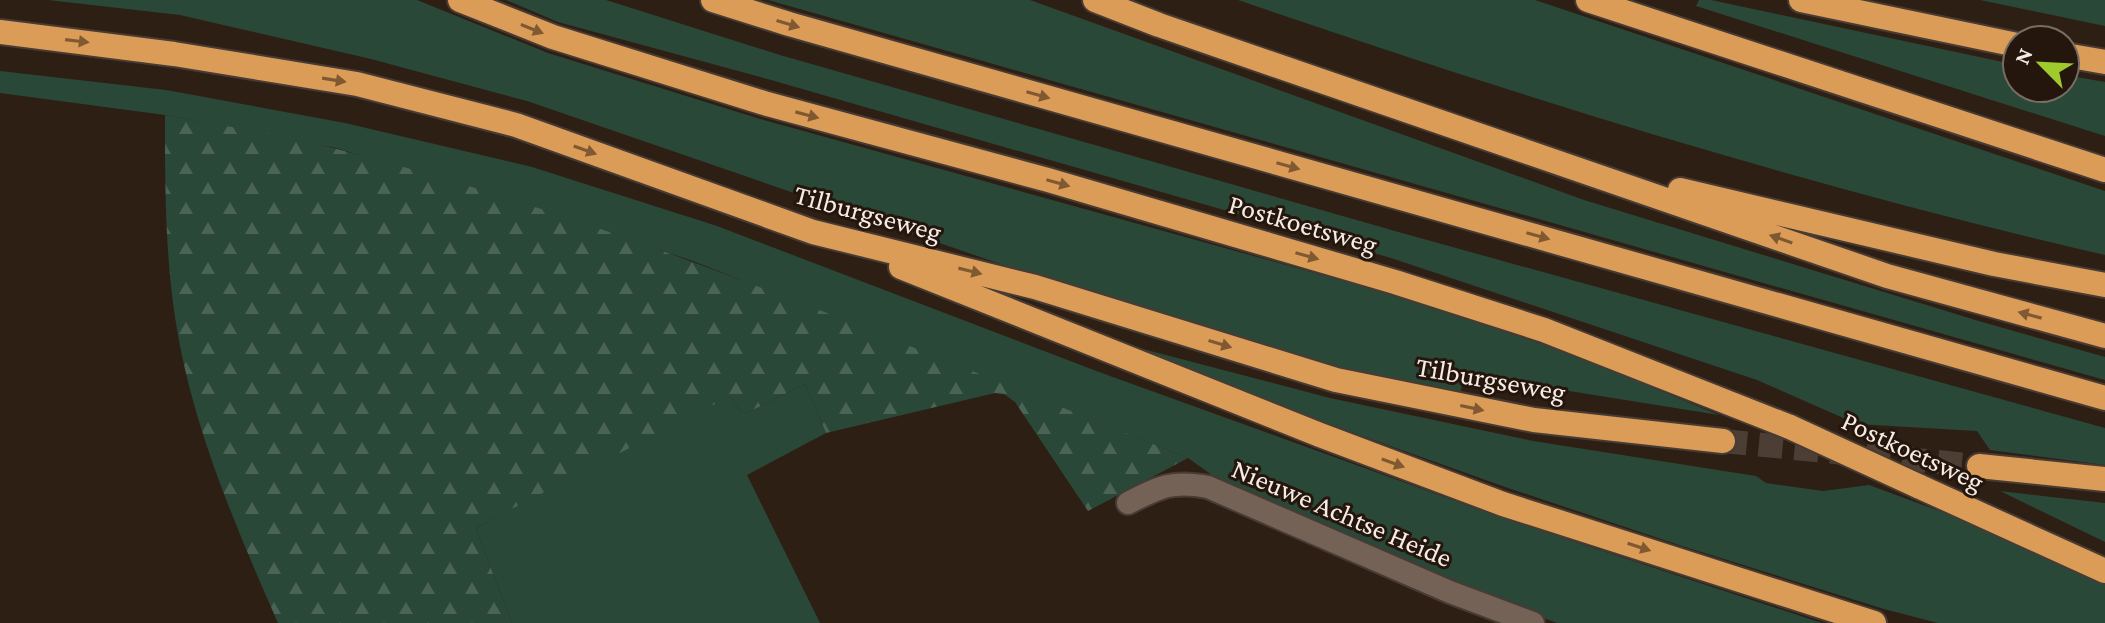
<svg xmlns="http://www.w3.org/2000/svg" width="2105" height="623" viewBox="0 0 2105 623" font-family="'Crimson Pro',serif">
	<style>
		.grass { fill: #2a4838 }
		.forest { fill: url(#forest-firs) }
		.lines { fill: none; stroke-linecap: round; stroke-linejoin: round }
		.highway-tunnel { stroke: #4c3e34; stroke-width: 24; stroke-dasharray: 24 12; stroke-linecap: butt }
		.street-casing { stroke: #473b34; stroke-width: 26 }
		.highway-casing { stroke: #473b34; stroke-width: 28 }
		.street { stroke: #746256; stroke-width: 22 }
		.highway { stroke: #db9c57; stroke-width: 24 }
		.highway-bridge-casing { stroke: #473b34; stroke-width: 28; stroke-linecap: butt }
		.highway-bridge { stroke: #db9c57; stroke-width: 24 }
		.oneway { fill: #805932 }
		.labels { text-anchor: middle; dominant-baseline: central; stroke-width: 6; stroke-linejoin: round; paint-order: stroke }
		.street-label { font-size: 28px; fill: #f6ece5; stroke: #24160c }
	</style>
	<defs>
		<pattern id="forest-firs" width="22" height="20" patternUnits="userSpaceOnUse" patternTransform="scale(2)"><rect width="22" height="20" fill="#2a4838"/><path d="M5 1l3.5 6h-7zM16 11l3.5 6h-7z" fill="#4a6355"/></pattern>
	</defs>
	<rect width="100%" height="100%" fill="#2e1f15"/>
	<path class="grass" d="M48 0H417L548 53 757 118 1376 290 1567 352 1719 415 1464 374 1460 394 1338 369 1018 270 527 101 371 59 180 15Z
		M506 0H606L780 55 1402 233 2105 428V465L1990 450 1977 431 1857 424 1757 380 1391 258 771 80 558 22Z
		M768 0H1030L1584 200 1982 322 2105 357V380Z
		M1238 0H1535L2105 191V255C1810 187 1524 98 1238 0Z
		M1699 0H1711L2017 65V88H2065V75L2105 82V136L1696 6Z
		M1980 0H2105V26Z
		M0 71 166 90 345 123 532 167 717 226 1099 372 1497 516 1822 623H1557L1454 585 1212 475 1188 458 693 261 499 197 336 148 165 115 0 93Z
		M1135 347 1330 398 1533 441 1756 476 1766 483 1823 491 1869 485 1961 519 2105 585V623H1938L1884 609 1682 546 1508 488 1323 422Z
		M805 384 826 433 747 475 820 623H512L476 529 479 526 720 400 730 396 740 411 747 413Z
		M2000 491 2105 503V542Z"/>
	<path class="forest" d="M165 115C222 126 281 134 337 149 630 224 908 347 1188 458L1088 511 1015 402 1004 394 995 393 826 433 805 384 747 413 740 411 730 396 479 526 476 529 512 623H278C235 525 191 424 175 317 165 250 165 182 165 115Z"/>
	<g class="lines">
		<path class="highway-tunnel" d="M1723 441 1979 466"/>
		<defs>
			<path id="street" d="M1128 503C1159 487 1172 480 1208 487L1450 592 1533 623"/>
			<path id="highway" d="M460 0 553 37 764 103 1048 180 1395 282 1544 330 1790 427
				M713 0 789 24 2105 398
				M1095 0 1159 25 1887 276 2105 336
				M1588 0 2105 170
				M1801 0 2017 45
				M0 32 174 54 357 84 516 125 813 232 1035 287 1336 380 1534 420 1723 441
				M2065 55 2105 62
				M1680 190 1994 264 2105 285
				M901 267 1320 435 1503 504 1874 623
				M1979 466 2105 479
				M1918 486 2105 571"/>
		</defs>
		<use href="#street" class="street-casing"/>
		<use href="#highway" class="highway-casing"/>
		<use href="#street" class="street"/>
		<use href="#highway" class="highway"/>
		<defs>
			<path id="highway-bridge" d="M1790 427 1918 486"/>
		</defs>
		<use href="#highway-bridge" class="highway-bridge-casing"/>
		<use href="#highway-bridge" class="highway-bridge"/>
	</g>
	<defs><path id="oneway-solid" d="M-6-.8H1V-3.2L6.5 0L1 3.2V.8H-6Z" transform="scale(2)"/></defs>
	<g class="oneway">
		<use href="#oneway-solid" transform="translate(788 24) rotate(17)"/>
		<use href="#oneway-solid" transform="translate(532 29) rotate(22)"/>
		<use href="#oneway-solid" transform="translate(77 41) rotate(7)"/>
		<use href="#oneway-solid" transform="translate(334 80) rotate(9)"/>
		<use href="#oneway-solid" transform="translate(1038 95) rotate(16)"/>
		<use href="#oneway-solid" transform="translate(807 115) rotate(15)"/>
		<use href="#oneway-solid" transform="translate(585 150) rotate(20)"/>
		<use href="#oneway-solid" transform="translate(1288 166) rotate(16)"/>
		<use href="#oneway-solid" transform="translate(1058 183) rotate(16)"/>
		<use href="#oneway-solid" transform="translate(1538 236) rotate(16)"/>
		<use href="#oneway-solid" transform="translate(1781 239) rotate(-161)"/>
		<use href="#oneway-solid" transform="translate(1307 256) rotate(16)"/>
		<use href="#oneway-solid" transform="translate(970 271) rotate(14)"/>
		<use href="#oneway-solid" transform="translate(2030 315) rotate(-165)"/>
		<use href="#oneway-solid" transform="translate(1220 344) rotate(17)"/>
		<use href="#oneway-solid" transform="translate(1472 408) rotate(12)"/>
		<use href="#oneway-solid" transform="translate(1393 463) rotate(20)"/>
		<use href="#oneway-solid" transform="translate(1639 547) rotate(18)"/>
	</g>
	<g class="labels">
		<g class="street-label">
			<text transform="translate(868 213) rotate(15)">Tilburgseweg</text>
			<text transform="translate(1303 224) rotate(16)">Postkoetsweg</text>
			<text transform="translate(1491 379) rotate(10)">Tilburgseweg</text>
			<text transform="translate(1913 451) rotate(25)">Postkoetsweg</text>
			<text transform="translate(1342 513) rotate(23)">Nieuwe Achtse Heide</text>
		</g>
	</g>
	<g transform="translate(2041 64) rotate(294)"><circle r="38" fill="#24160c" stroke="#786c63" stroke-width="2"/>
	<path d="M0-6L14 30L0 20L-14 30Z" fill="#9fca2d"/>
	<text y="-12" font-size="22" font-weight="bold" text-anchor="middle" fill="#f6ece5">N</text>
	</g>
</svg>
